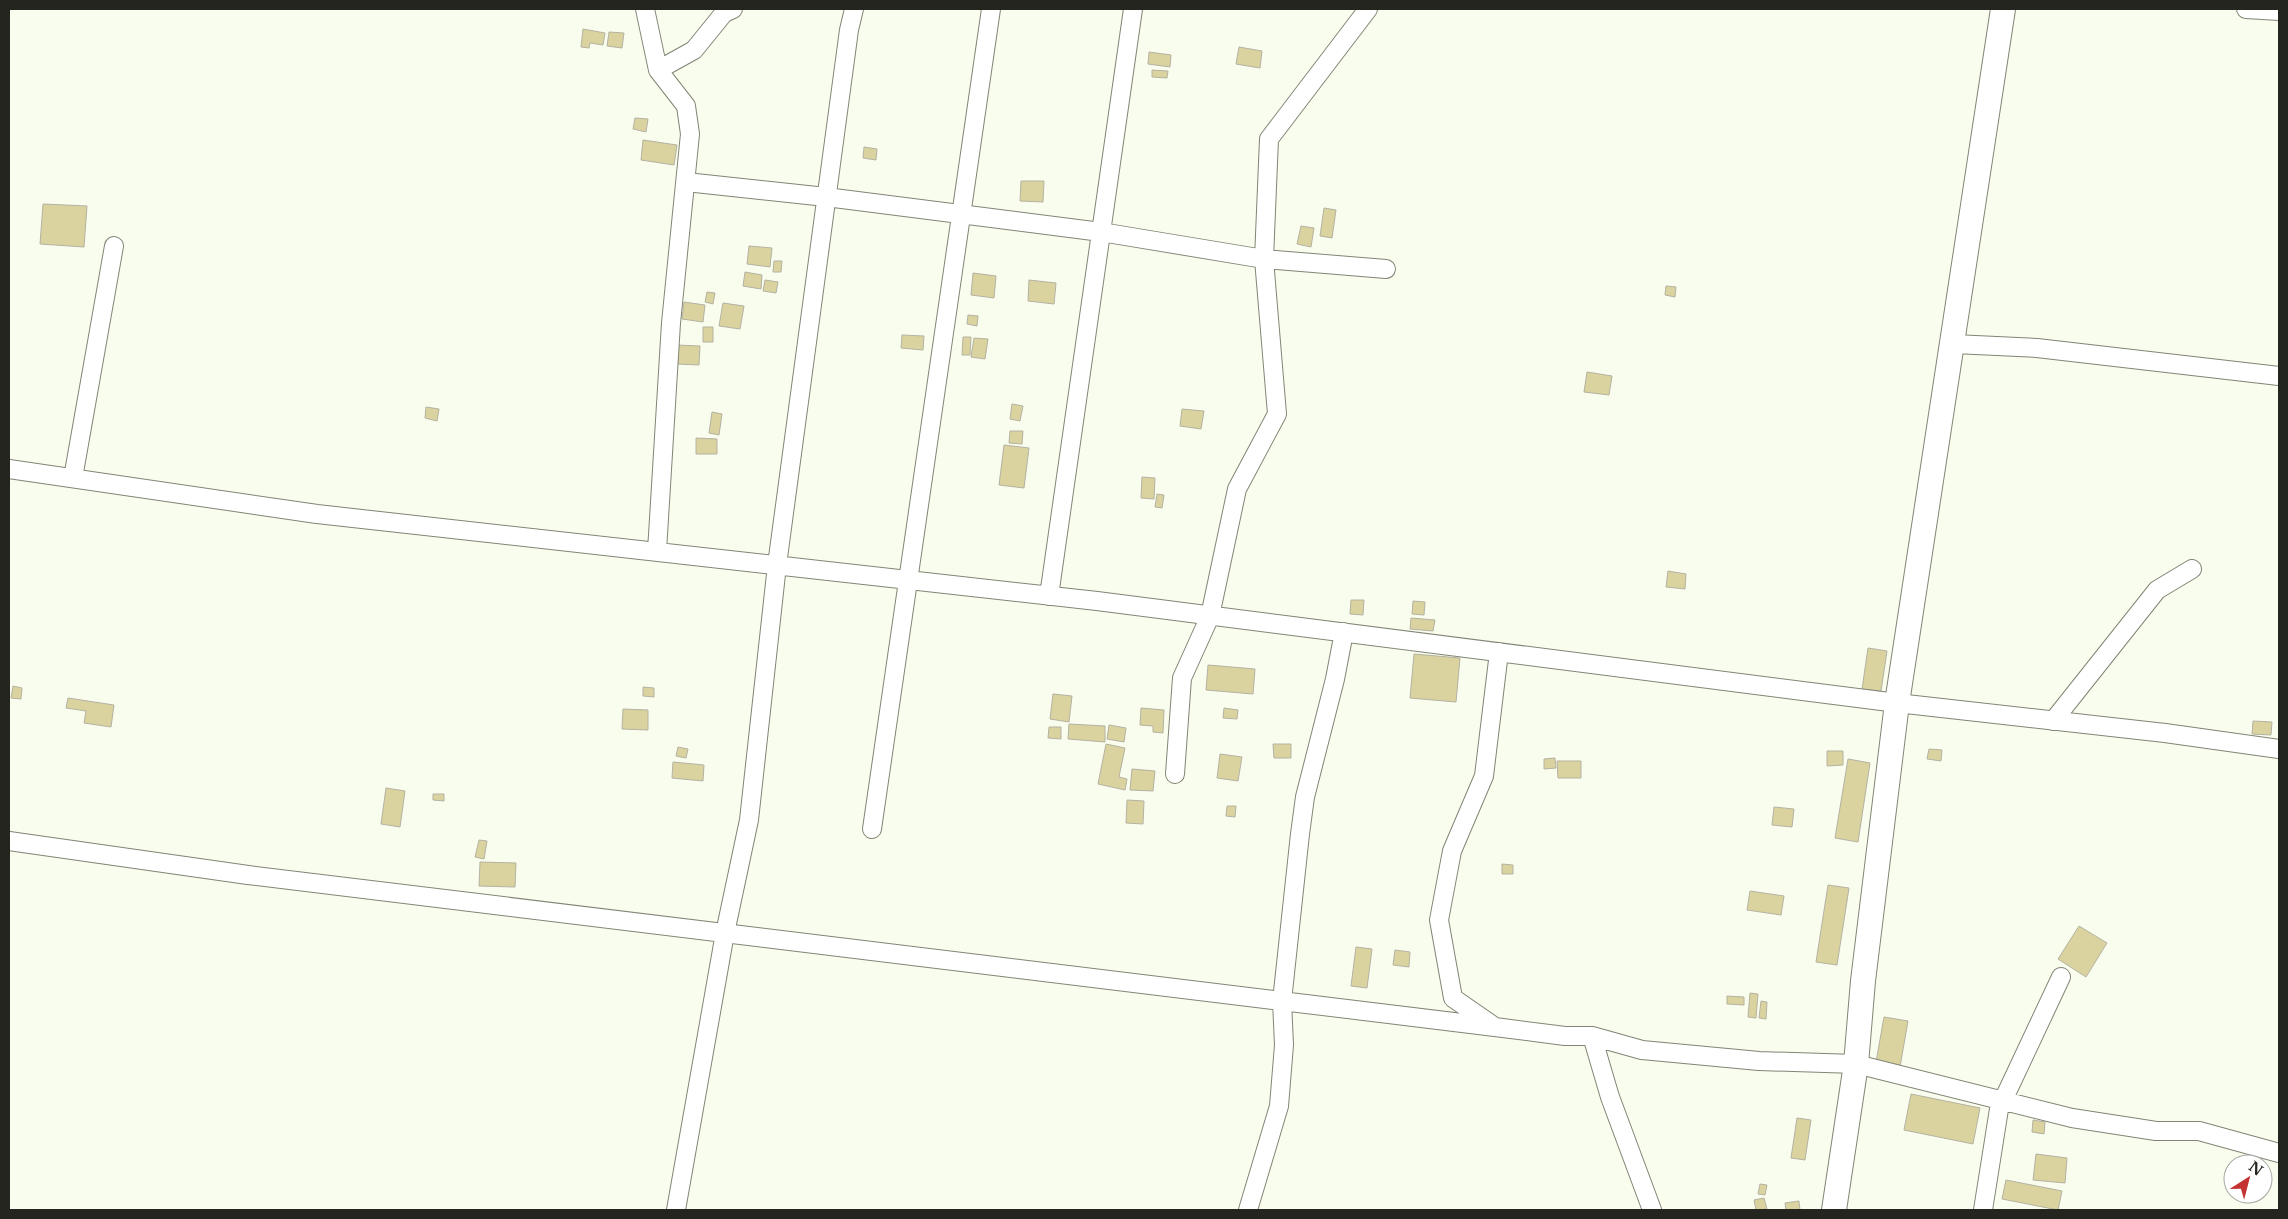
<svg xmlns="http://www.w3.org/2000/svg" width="2288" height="1219" viewBox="0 0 2288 1219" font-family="'Libre Baskerville',serif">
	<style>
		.building { fill: #dbd39f; stroke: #b4b2a2 }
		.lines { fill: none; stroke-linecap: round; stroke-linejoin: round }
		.street-casing { stroke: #818576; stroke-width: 20 }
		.secondary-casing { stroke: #818576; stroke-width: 26 }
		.street { stroke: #fff; stroke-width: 18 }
		.secondary { stroke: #fff; stroke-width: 24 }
	</style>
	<rect width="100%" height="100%" fill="#f9fded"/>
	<path class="building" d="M583 29 605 33 603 45 590 43 589 48 581 47Z
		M609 32 624 33 622 48 607 46Z
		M1239 47 1262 51 1260 68 1236 64Z
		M1149 52 1171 55 1170 67 1148 64Z
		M1152 70 1168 71 1167 78 1152 77Z
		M635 118 648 119 646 132 633 129Z
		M643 140 677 145 674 165 641 160Z
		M864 147 877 149 876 160 863 158Z
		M1021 181H1044L1043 202 1020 201Z
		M43 204 87 206 84 247 40 244Z
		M1324 208 1336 210 1332 238 1320 236Z
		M1301 226 1314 228 1311 247 1297 244Z
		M749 246 772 248 770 267 747 264Z
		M774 261H782L781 272H773Z
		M745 272 762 275 761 289 743 286Z
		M973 273 996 276 994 298 971 295Z
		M765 280 778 282 776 293 763 291Z
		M1029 280 1056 283 1054 304 1028 301Z
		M1666 286 1676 287 1675 297 1665 295Z
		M707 292 715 293 713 304 705 302Z
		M684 302 705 305 703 322 682 319Z
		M723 303 744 306 740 329 719 326Z
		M968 315 978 316 977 326 967 324Z
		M703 327H713V342H703Z
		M902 335 924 336 923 350 901 348Z
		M963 337H971L970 355H962Z
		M974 338 988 339 985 359 971 357Z
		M677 345 700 346 699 365 676 364Z
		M1587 372 1612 376 1609 395 1584 392Z
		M1012 404 1023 406 1020 421 1010 419Z
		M426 407 439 409 437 421 425 418Z
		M1182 409 1204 411 1201 429 1180 426Z
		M712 412 722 414 719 435 709 433Z
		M1010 431H1023L1022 444 1009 443Z
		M696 438 717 439V454H696Z
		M1004 445 1029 448 1024 488 999 485Z
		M1142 477 1155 478 1154 499 1141 498Z
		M1157 494 1164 495 1162 508 1155 507Z
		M1668 571 1686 574 1685 589 1666 587Z
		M1351 600H1364L1363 615 1350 614Z
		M1413 601 1425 602 1424 615 1412 614Z
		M1411 618 1435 620 1433 631 1410 629Z
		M1868 648 1887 651 1881 691 1862 689Z
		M1414 654 1460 658 1456 702 1410 698Z
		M1208 665 1255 669 1253 694 1206 690Z
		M13 686 22 688 21 699 11 698Z
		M643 687 654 688V697L643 696Z
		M1053 694 1072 696 1069 722 1050 719Z
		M68 698 114 705 111 727 84 723 86 711 66 708Z
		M1141 708 1164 710 1163 733 1153 732V726L1140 725Z
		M1224 708 1238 710 1237 719 1223 718Z
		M623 709 648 710V730L622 729Z
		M2253 721 2272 722 2271 735 2252 734Z
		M1069 724 1105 726V742L1068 739Z
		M1109 725 1126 728 1124 742 1107 739Z
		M1049 727H1061V739L1048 738Z
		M1106 744 1125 748 1119 777 1127 779 1125 790 1098 784Z
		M1273 744H1291V758H1274Z
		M678 747 688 749 686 758 676 756Z
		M1929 749 1942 750 1941 761 1927 759Z
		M1827 751H1843V765L1827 766Z
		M1220 754 1242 757 1238 781 1217 778Z
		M1555 758 1556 768 1544 769V759Z
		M1848 759 1870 763 1858 842 1835 838Z
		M1557 761H1581V778H1558Z
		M673 762 704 765 703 781 672 778Z
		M1132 769 1155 771 1153 791 1130 790Z
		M386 788 405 791 400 827 381 824Z
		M433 794H444V801L433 800Z
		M1127 800 1144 801 1143 824 1126 823Z
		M1227 806H1236L1235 817 1226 816Z
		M1774 807 1794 809 1792 827 1772 825Z
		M479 840 487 841 484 859 475 857Z
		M480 862 516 863 515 887 479 886Z
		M1502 864 1513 865V874H1502Z
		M1828 885 1849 888 1837 965 1816 962Z
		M1750 891 1784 896 1781 915 1747 910Z
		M2079 926 2107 943 2086 977 2058 959Z
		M1356 947 1372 949 1367 988 1351 986Z
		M1395 950 1410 952 1409 967 1393 965Z
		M1750 993 1758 994 1756 1018 1748 1017Z
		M1727 996 1744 997V1005L1727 1004Z
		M1761 1001 1767 1002 1766 1019 1759 1018Z
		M1884 1017 1908 1021 1900 1067 1876 1062Z
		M1911 1094 1980 1108 1973 1144 1904 1130Z
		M1797 1118 1811 1120 1805 1160 1791 1158Z
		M2033 1120 2045 1122 2044 1134 2032 1132Z
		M2036 1154 2067 1158 2065 1183 2033 1180Z
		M2006 1180 2062 1191 2058 1210 2002 1199Z
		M1760 1184 1767 1185 1765 1195 1758 1194Z
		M1764 1198 1767 1209 1756 1210 1754 1200Z
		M1799 1201 1800 1210H1786L1785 1203Z"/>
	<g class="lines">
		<defs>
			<path id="street" d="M645 9 658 70 686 106 690 134 671 323 657 551
				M2246 9 2279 11
				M658 70 694 50 724 13 733 9
				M686 182 826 197 1101 232 1264 259 1386 269
				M1954 344 2037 348 2279 376
				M9 469 317 514 1097 601 1897 703 2165 733 2279 749
				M73 478 114 246
				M1049 596 1133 9
				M1499 652 1484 776 1452 851 1439 920 1453 998 1495 1027 1565 1036H1592L1642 1050 1759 1061 1856 1064 2072 1118 2156 1131H2199L2279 1153
				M2053 721 2157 590 2192 569
				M1175 774 1182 678 1210 616 1237 489 1277 414 1264 259 1269 139 1368 9
				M872 829 991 9
				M9 841 248 875 1495 1027
				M1592 1036 1610 1097 1652 1210
				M676 1210 725 933 749 820 777 565 849 30 854 9
				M1248 1210 1279 1106 1284 1045 1282 1001 1300 834 1305 797 1335 679 1344 632
				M1983 1210 1999 1109 2061 977"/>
			<path id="secondary" d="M1834 1210 1856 1064 1863 981 1897 703 2003 9"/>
		</defs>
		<use href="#street" class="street-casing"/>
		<use href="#secondary" class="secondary-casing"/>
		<use href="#street" class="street"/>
		<use href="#secondary" class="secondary"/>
	</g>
	<rect width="2288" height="1219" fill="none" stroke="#24251f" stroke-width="20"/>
	<g transform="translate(2248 1179) rotate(36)"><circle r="24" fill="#ffffff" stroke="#a7a8a5"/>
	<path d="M0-4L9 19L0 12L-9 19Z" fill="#c23332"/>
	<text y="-8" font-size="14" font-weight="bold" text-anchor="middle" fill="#24251f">N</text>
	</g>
</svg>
